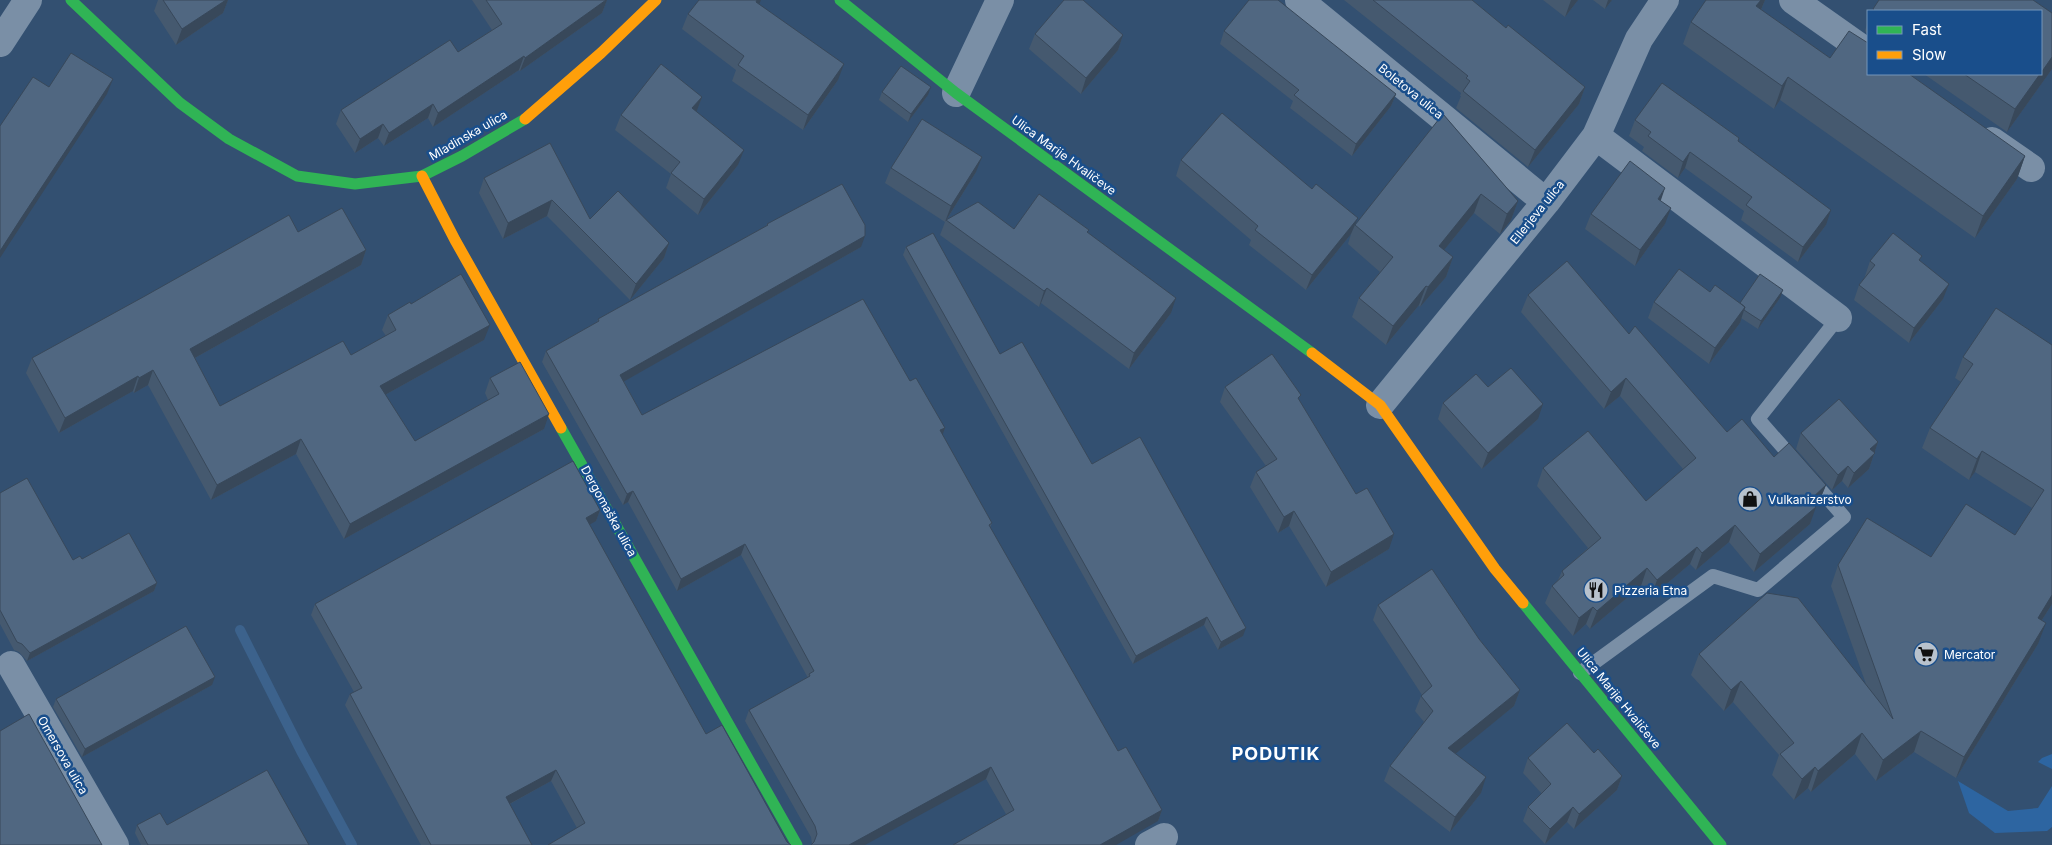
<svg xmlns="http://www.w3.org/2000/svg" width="2052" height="845" viewBox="0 0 2052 845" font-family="Inter,sans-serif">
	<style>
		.green { fill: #2d65a1 }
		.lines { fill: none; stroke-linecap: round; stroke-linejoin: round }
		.stream { stroke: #3c628c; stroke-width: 10 }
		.lane { stroke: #7a8fa6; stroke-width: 14 }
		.street { stroke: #7a8fa6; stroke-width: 28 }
		.fast { stroke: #30b455; stroke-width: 11 }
		.slow { stroke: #ff9f0a; stroke-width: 11 }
		.wall { fill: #45596f }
		.shaded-wall { fill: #38485a }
		.building { fill: #506781; stroke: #38485a }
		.labels { text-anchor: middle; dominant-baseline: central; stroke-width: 5; stroke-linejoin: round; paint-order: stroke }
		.street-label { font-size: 12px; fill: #fff; stroke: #194e8b }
		.poi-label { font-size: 12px; fill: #fff; stroke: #194e8b; text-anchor: start }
		.district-label { font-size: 18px; font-weight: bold; letter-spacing: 1px; fill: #fff; stroke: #194e8b }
	</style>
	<rect width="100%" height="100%" fill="#335071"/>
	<path class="green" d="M2052 754V769L2038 762 2042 758Z
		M1958 781 2008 811 2038 808 2052 786V827L2047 831 1995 833 1969 813Z"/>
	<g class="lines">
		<path class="stream" d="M240 630 301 751 352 845"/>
		<path class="lane" d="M1795 461 1758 419 1838 318
			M1580 673 1713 576 1758 590 1844 517 1811 479"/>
		<path class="street" d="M1299 0 1546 202
			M1793 0 1868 53
			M0 43 28 0
			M956 93 1000 0
			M1596 136 1838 318
			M1992 141 2031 168
			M1380 405 1546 202 1596 136 1639 39 1665 0
			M11 665 115 845
			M1149 845 1164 837"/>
		<path class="fast" d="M71 0 180 103 229 139 297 176 355 184 422 176 462 156 525 119
			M840 0 956 93 1312 353
			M561 428 797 845
			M1523 603 1721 845"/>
		<path class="slow" d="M525 119 601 53 656 0
			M422 176 455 240 561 428
			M1312 353 1380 405 1495 569 1523 603"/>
	</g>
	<path class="wall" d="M158 0H228L223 13 176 45 154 11Z
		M472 0H607L602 13 520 71 519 70 433 127 428 118 384 146 378 138 355 153 336 124 341 110 458 52 492 30Z
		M1344 0H1472L1506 28 1585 87 1579 104 1528 167 1456 108 1461 96H1460L1461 93Z
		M1543 0H1578L1565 17Z
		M1593 0H1612L1605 9Z
		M1706 0H1765L1761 10 1830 58 1868 74 2025 156 2017 179 1975 238 1780 100 1774 109 1683 44 1691 22Z
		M1879 0H2033L2052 13V69L2007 132 1924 74H2041V11H1872Z
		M759 4 838 80 803 130 732 81 736 70 682 29 688 14Z
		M1868 21V35L1865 31Z
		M1224 31 1396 94 1391 106 1352 156 1290 108 1293 101 1220 44Z
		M1035 34 1123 35 1118 50 1081 94 1029 49Z
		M882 92 928 95 908 122 879 100Z
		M702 97 696 112 738 165 698 215 666 188 671 174 615 130 621 115Z
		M1443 114 1518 201 1511 220 1500 234 1474 213 1444 250 1453 257 1446 277 1420 307 1419 305 1386 345 1352 317 1359 298 1380 272 1348 244 1351 234 1306 290 1249 245 1251 240 1176 176 1181 160 1312 189 1356 224Z
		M1635 120 1738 141 1826 225 1798 262 1741 220 1744 211 1685 168 1678 178 1642 151 1644 147 1629 136Z
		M550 143 590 219 669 243 664 258 630 300 547 216 503 239 479 193 484 178Z
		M891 168 976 172 947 219 1014 229 1088 232 1171 313 1129 369 1041 303 1039 307 940 235 945 222 885 183Z
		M1660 201 1665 224 1635 266 1585 229 1591 214Z
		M767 224 861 247 624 381 642 415 910 381 945 428 942 434 992 523 990 528 1118 751 1162 810 1158 821 1006 814 986 779 812 844 811 837 745 721 749 710 808 678 741 555 677 591 628 502 623 505 542 362 546 351 597 322 598 319 766 226Z
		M298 232 366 250 361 265 195 358 220 406 351 355 386 336 382 330 388 315 411 304 484 340 385 395 415 441 488 400 485 393 490 378 544 429 344 539 296 454 211 500 148 385 134 393 133 391 59 433 26 373 32 358Z
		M906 247 1000 354 1092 464 1243 636 1218 650 1204 625 1133 664 903 255Z
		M1870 261H1920L1943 299 1909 343 1854 300 1859 285 1865 277V276Z
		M1710 292 1740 303 1780 298 1758 329 1741 318 1740 323 1709 364 1648 318 1654 302Z
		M1528 295 1629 334 1727 432 1826 485 1819 502 1815 506 1810 524 1754 572 1729 542 1696 570 1690 564 1651 597 1641 586 1590 629 1586 624 1573 636 1545 603 1552 586 1558 580 1562 571 1588 548 1537 486 1543 468 1646 501 1683 469 1620 396 1604 409 1521 312Z
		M2052 345V604L2042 620 2038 644 1956 778 1914 752 1876 781 1855 754 1811 792 1808 788 1794 800 1772 775 1779 755 1733 702 1724 711 1691 675 1699 654 1866 684 1831 586 1838 565 1931 557 2015 535 2032 508 1975 472 1969 480 1922 448 1930 428 1961 382 1955 378 1963 357Z
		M1225 387 1299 401 1389 549 1326 587 1289 526 1278 533 1250 487 1256 472 1266 466 1220 402Z
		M1488 387 1538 419 1482 469 1438 419 1443 403Z
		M1801 433 1878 442 1869 469 1848 488 1842 481 1832 490 1796 449Z
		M0 493 73 560 82 559 157 583 154 591 27 661 19 652 14 650 0 624Z
		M600 510 596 521 589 524 706 734 787 842 577 828 551 781 510 804 532 845H421L345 705 350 694 354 692 311 615 315 604Z
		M1378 605 1479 639 1520 690 1514 706 1455 753 1481 793 1450 832 1384 781 1390 766 1424 722 1415 711 1421 696 1422 695 1373 620Z
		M212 685 82 757 53 707 56 699Z
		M1594 753 1622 776 1617 790 1574 829 1567 822 1545 844 1523 821 1528 807 1542 794 1523 773 1528 758Z
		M137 825H167L309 845H141L135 833Z"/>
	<path class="shaded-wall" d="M226 0H228L223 13 176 45 182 29Z
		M606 0H607L602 13 520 71 525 58Z
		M757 0H761L758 7 756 2Z
		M1571 0H1578L1565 17Z
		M1608 0H1612L1605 9Z
		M1761 0H1765L1760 12 1756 6Z
		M1123 35 1118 50 1081 94 1086 78Z
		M524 56 519 70 433 127 438 113Z
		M2052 57V69L2007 132 2015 109Z
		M844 64 838 80 803 130 808 115Z
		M1788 77 1780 100 1774 109 1782 86Z
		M113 79 107 94 0 258V251L20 220Z
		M931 87 928 95 908 122 911 114Z
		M1585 87 1579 104 1528 167 1535 150Z
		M1396 94 1391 106 1352 156 1356 144Z
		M702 97 696 113 692 108Z
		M433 104 428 118 384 146 389 133Z
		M383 124 378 138 355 153 360 139Z
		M744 150 738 165 698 215 704 199Z
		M1690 152 1685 168 1678 178 1683 162Z
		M2025 156 2017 179 1975 238 1983 216Z
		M982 157 976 172 945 222 951 206Z
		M1665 188 1660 203 1658 199Z
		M1481 194 1474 213 1432 265 1439 246Z
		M552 200 547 216 503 239 508 223Z
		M1518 201 1511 220 1500 234 1507 214Z
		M1671 208 1665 224 1635 266 1640 250Z
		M1831 210 1826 225 1798 262 1803 247Z
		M1358 218 1351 234 1306 290 1312 275Z
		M865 236 861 247 616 386 620 375Z
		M669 243 664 258 630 300 636 284Z
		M366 250 361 265 184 364 190 349Z
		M1453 257 1446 277 1420 307 1428 287Z
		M1949 284 1943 299 1909 343 1914 328Z
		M1426 286 1419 305 1386 345 1393 326Z
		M1047 288 1041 303 1039 307 1044 291Z
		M1783 290 1780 298 1758 329 1761 321Z
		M1176 298 1171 313 1129 369 1134 353Z
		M1745 307 1740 323 1709 364 1715 348Z
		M490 325 484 340 374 401 380 386Z
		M153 370 148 385 134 393 139 378Z
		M138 376 133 391 59 433 65 418Z
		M1626 378 1620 396 1604 409 1611 392Z
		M1543 404 1538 419 1482 469 1488 453Z
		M549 414 544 429 344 539 350 524Z
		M945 428 941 439 940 430Z
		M301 439 296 454 211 500 217 485Z
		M1878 442 1869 469 1848 488 1854 473 1870 449Z
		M1982 451 1975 472 1969 480 1977 459Z
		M1848 466 1842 481 1832 490 1838 475Z
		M1826 485 1819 502 1804 517 1810 500Z
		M633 491 628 502 623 505 627 494Z
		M1816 507 1810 524 1754 572 1760 554Z
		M600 510 596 521 582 529 586 518Z
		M1294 511 1289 526 1278 533 1284 517Z
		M1735 525 1729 542 1696 570 1702 553Z
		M1394 534 1389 549 1326 587 1331 572Z
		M745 544 741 555 677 591 681 579Z
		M1697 547 1690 564 1651 597 1657 580Z
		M1647 568 1641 586 1590 629 1597 611Z
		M157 583 154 591 27 661 30 653Z
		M2052 595V604L2030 639 2038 618Z
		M1593 607 1586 624 1573 636 1579 618Z
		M1207 617 1204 625 1133 664 1136 656Z
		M2046 623 2038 644 1956 778 1964 757Z
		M1246 628 1243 636 1218 650 1221 642Z
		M215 677 212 685 82 757 85 749Z
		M1741 681 1733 702 1724 711 1731 690Z
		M1520 690 1514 706 1443 764 1448 748Z
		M1921 731 1914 752 1876 781 1883 760Z
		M1862 733 1855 754 1811 792 1818 771Z
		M991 767 986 779 865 845H849Z
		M1815 767 1808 788 1794 800 1802 779Z
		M556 770 551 781 502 808 506 797Z
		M1622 776 1617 790 1574 829 1579 814Z
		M1486 777 1481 793 1450 832 1455 817Z
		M1573 807 1567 822 1545 844 1550 829Z
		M1162 810 1158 821 1116 845H1100Z"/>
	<path class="building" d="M163 0H226L182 29Z
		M486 0H606L525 58 524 56 438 113 433 104 389 133 383 124 360 139 341 110 450 40 458 52 502 24Z
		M699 0H757L756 2 844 64 808 115 738 65 744 56 688 14Z
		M1064 0H1083L1123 35 1086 78 1035 34Z
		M1249 0H1278L1396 94 1356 144 1294 95 1299 90 1224 31Z
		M1373 0H1472L1506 28 1508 25 1585 87 1535 150 1463 91 1470 81 1466 78 1468 76Z
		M1706 0H1761L1756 6 1830 58 1849 31 1868 43V74H1909L2025 156 1983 216 1788 77 1782 86 1691 22Z
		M1879 0H2033L2052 13V57L2041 73V11H1875L1873 9Z
		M71 53 113 79 20 220 0 251V126L33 77 49 87Z
		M661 64 702 97 692 108 744 150 704 199 671 173 680 162 621 115Z
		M901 66 931 87 911 114 882 92Z
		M1964 74H2040L2015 109Z
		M1662 83 1739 138 1738 141 1831 210 1803 247 1746 205 1752 197 1690 152 1683 162 1648 136 1651 132 1635 120Z
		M1222 113 1312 189 1316 184 1358 218 1312 275 1255 230 1258 226 1181 160Z
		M1443 114 1518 201 1507 214 1481 194 1439 246 1453 257 1428 287 1426 286 1393 326 1359 298 1393 257 1355 225Z
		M922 119 982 157 951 206 891 168Z
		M550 143 590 219 618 191 669 243 636 284 552 200 508 223 484 178Z
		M1630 161 1665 188 1658 199 1671 208 1640 250 1591 214Z
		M842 184 865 225V236L620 375 642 415 863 299 910 381 916 378 945 428 940 430 992 523 989 525 1118 751 1126 747 1162 810 1100 845H953L1014 810 991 767 849 845H811L814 842 817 834 815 826 749 710 810 676 809 674 814 671 745 544 681 579 633 491 627 494 546 351 599 321 598 319 768 225 767 224Z
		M1039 194 1089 230 1087 232 1176 298 1134 353 1047 288 1044 291 946 220 978 202 1014 229Z
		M342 208 366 250 190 349 220 406 343 341 351 355 396 330 388 315 410 302 411 304 461 274 490 325 380 386 415 441 499 394 490 378 520 362 549 414 350 524 301 439 217 485 153 370 139 378 138 376 65 418 32 358 145 296 289 215 298 232Z
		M933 233 1000 354 1022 342 1092 464 1140 437 1246 628 1221 642 1207 617 1136 656 906 247Z
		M1893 233 1922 256 1919 260 1949 284 1914 328 1859 285 1875 265 1870 261Z
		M1567 261 1629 334 1635 326 1727 432 1742 419 1774 457 1789 443 1826 485 1810 500 1816 507 1760 554 1735 525 1702 553 1697 547 1657 580 1647 568 1597 611 1593 607 1579 618 1552 586 1564 575 1562 571 1601 538 1543 468 1588 431 1646 501 1696 458 1626 378 1611 392 1528 295Z
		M1679 269 1710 292 1715 285 1745 307 1715 348 1654 302Z
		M1760 274 1783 290 1761 321 1744 310 1745 307 1740 303Z
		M1996 308 2052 345V595L2038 618 2046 623 1964 757 1921 731 1883 760 1862 733 1818 771 1815 767 1802 779 1780 754 1794 743 1741 681 1731 690 1699 654 1767 593 1798 598 1893 719 1838 565 1867 518 1931 557 1966 504 2015 535 2044 490 1982 451 1977 459 1930 428 1973 364 1963 357Z
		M1272 354 1301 395 1298 398 1356 494 1367 488 1394 534 1331 572 1294 511 1284 517 1256 472 1277 459 1225 387Z
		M1511 368 1543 404 1488 453 1443 403 1476 374 1488 387Z
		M1839 399 1878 442 1870 449 1875 453 1854 473 1848 466 1838 475 1801 433Z
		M573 461 600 510 586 518 706 734 722 725 787 842 791 845H548L585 823 556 770 506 797 532 845H431L350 694 362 688 315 604Z
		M27 478 73 560 80 556 82 559 129 533 157 583 30 653 22 644 17 642 0 610V493Z
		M1432 569 1479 639 1520 690 1448 748 1486 777 1455 817 1390 766 1433 711 1421 696 1432 686 1378 605Z
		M186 626 215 677 85 749 56 699Z
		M29 714 102 845H0V731Z
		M1567 723 1594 753 1598 749 1622 776 1579 814 1573 807 1550 829 1528 807 1551 784 1528 758Z
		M267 770 309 845H148L137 825 160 813 167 825Z"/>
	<defs>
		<symbol id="shop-disc" viewBox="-11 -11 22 22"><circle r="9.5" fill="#b8c2cd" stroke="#194e8b"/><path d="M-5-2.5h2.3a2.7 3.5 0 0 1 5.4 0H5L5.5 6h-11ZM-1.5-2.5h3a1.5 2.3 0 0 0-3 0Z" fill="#111"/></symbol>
		<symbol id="restaurant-disc" viewBox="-11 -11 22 22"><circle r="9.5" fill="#b8c2cd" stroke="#194e8b"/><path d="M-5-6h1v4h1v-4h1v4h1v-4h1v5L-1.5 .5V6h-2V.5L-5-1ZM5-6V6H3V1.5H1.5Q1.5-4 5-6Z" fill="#111"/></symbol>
		<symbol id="supermarket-disc" viewBox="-11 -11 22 22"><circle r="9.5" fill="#b8c2cd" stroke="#194e8b"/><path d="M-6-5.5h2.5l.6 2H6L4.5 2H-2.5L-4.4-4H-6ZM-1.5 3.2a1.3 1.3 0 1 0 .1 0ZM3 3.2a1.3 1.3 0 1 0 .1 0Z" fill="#111"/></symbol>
	</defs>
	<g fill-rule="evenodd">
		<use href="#shop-disc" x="1736" y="485" width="28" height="28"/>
		<use href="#restaurant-disc" x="1582" y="576" width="28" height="28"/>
		<use href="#supermarket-disc" x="1912" y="640" width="28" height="28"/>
	</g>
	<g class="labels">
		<g class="street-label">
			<text transform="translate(1411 91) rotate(39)">Boletova ulica</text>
			<text transform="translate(468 135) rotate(-30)">Mladinska ulica</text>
			<text transform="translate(1064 155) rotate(36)">Ulica Marije Hvaličeve</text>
			<text transform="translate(1537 212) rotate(-51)">Ellerjeva ulica</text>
			<text transform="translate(609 511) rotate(61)">Dergomaška ulica</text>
			<text transform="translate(1619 698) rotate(51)">Ulica Marije Hvaličeve</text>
			<text transform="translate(63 755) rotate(60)">Omersova ulica</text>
		</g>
		<g class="poi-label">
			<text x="1768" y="499">Vulkanizerstvo</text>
			<text x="1614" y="590">Pizzeria Etna</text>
			<text x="1944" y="654">Mercator</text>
		</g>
		<g class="district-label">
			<text x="1276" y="753">PODUTIK</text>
		</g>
	</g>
	<rect x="1867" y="10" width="175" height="65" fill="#194e8b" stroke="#7595b9"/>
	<rect x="1877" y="26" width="25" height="8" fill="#30b455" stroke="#7595b9"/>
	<text x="1912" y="35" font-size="15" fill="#ffffff">Fast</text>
	<rect x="1877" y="51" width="25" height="8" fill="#ff9f0a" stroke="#7595b9"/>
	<text x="1912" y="60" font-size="15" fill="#ffffff">Slow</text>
</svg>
